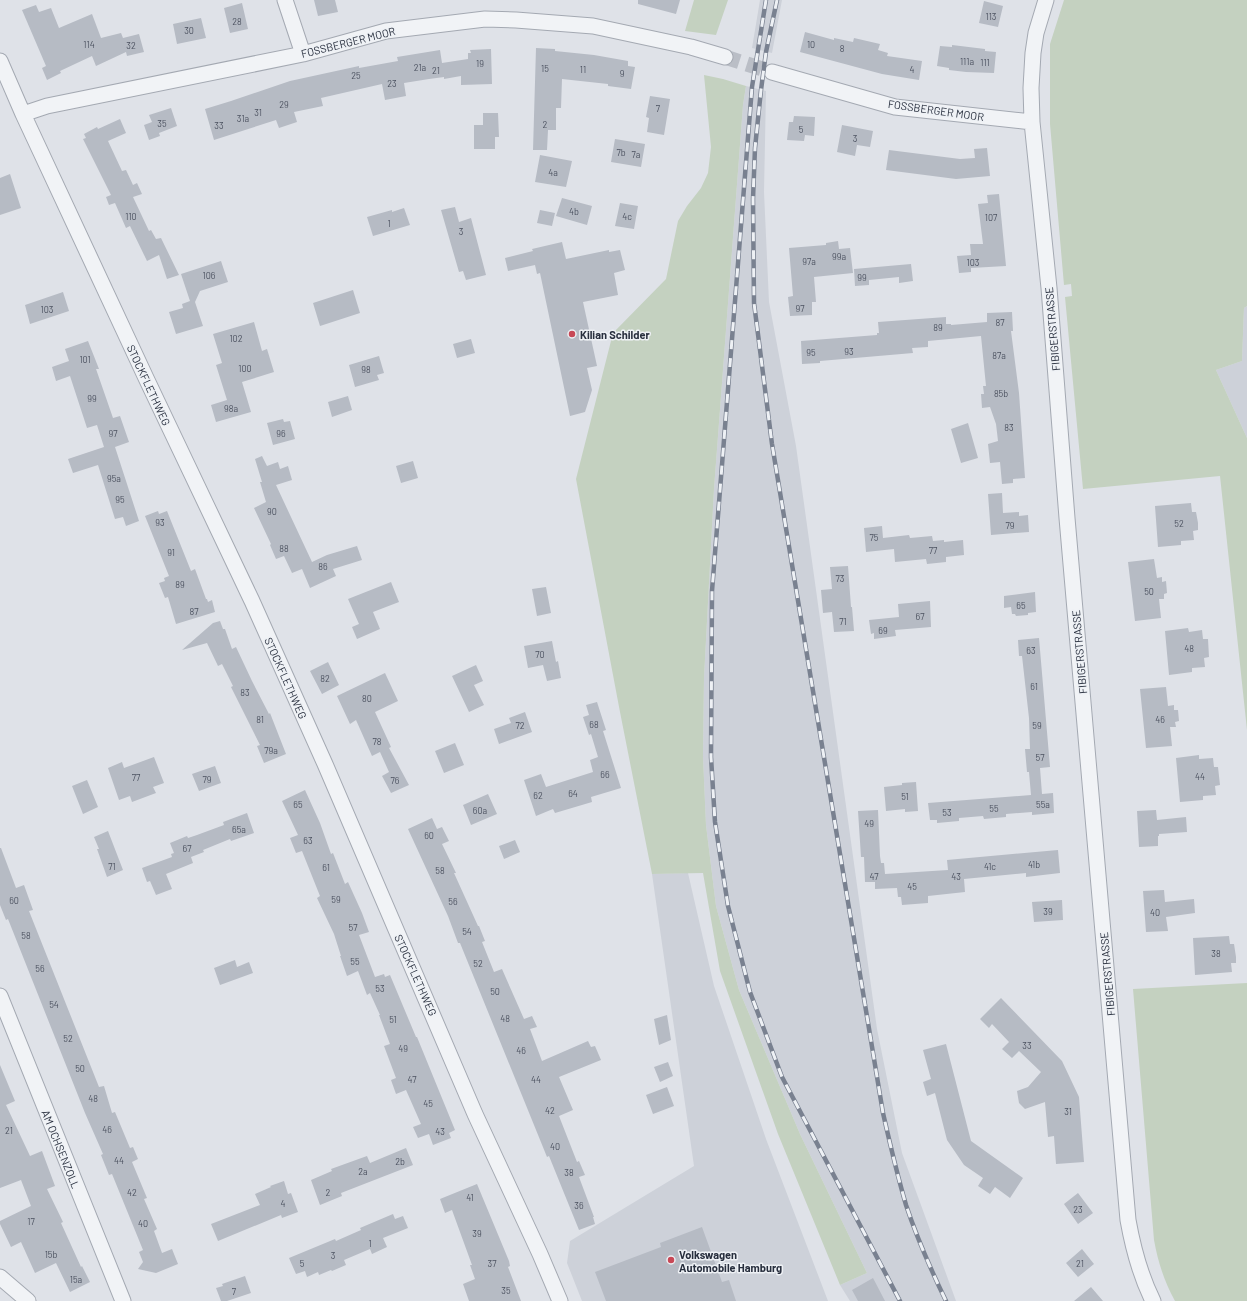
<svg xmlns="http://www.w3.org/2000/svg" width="1247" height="1301" viewBox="0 0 1247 1301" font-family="Barlow,sans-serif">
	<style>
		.built { fill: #cdd1d9 }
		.green { fill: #c4d1c0 }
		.building { fill: #b6bbc4 }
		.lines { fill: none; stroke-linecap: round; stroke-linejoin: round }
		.street-tunnel { stroke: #babec6; stroke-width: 15; stroke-dasharray: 15 8; stroke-linecap: butt }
		.street-casing { stroke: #a4a9b2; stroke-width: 17 }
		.street { stroke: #f1f3f6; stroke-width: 15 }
		.rail-casing { stroke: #798190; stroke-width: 4.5 }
		.rail { stroke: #eef1f5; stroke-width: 3; stroke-dasharray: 9; stroke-linecap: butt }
		.poi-dot { fill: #c84856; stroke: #eef1f5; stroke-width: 1.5 }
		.labels { text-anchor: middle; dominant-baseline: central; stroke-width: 3; stroke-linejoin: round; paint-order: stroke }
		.number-label { font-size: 9px; fill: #4c5260 }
		.street-label { font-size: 11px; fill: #282f3e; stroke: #eef1f5 }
		.poi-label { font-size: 11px; font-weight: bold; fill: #282f3e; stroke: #eef1f5; text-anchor: start }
	</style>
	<rect width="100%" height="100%" fill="#dfe2e8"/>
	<path class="built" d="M760 0H782L772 53 752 48Z
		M746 86 766 91 764 192 769 302 796 446 877 1029 902 1153 956 1301H850L840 1285 867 1273 800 1134 739 990 716 906 706 825 703 756 704 678 714 489 743 105Z
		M1247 306V438L1216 370 1242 361 1244 308Z
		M688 873 714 986 766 1139 828 1301H582L567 1263 570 1241 694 1166 652 874Z"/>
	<path class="green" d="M694 0H728L716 35 685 31Z
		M1064 0H1247V306L1244 308 1242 361 1216 370 1247 438V730L1220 476 1083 489 1065 297 1072 296 1071 284 1064 285 1050 124V44Z
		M704 75 723 79 746 86 743 105 714 489 704 678 703 756 706 825 716 906 739 990 800 1134 867 1273 840 1285 778 1134 720 971 703 873 652 874 620 712 576 479 613 333 666 279 678 221 687 206 701 188 708 173 711 147Z
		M1247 983V1301H1175C1164 1281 1158 1262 1154 1240L1133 989Z"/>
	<path class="building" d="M314 0H335L338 12 318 16Z
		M638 0H680L676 14 638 4Z
		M984 1 1003 6 998 27 979 23Z
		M242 3 248 29 230 33 224 8Z
		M36 5 39 12 51 8 59 28 92 14 101 38 121 33 123 38 139 34 144 52 127 56 126 52 96 66 92 56 60 71 61 73 47 80 42 68 46 66 22 10Z
		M201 18 206 38 177 44 173 24Z
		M805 32 834 40V38L853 42 854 38 880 44 878 50 888 53 887 56 922 61 919 80 882 74 800 52Z
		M952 45 985 49V51L996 52 994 73 966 72 949 70V68L937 66 940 46 952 47Z
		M536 48 555 49V51L594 55 628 61V66L635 67 631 89 608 86V84L562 79 561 108H556V130H548L547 150H533Z
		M491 49 492 84 461 85V76L444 79V77L429 79 404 83 406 96 385 100 382 84 321 98 323 106 294 112 297 122 279 128 276 120 214 140 205 109 231 101 290 81 359 66V68L398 61 397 57 440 50 442 63 468 59V53H471L470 50Z
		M650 96 670 99 664 135 647 132 649 118 646 117Z
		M171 108 177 126 159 133 160 136 149 140 144 125 152 122 149 115Z
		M483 113H498L499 137H495V149H474V125H483Z
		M794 116 815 117 814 136 805 135 804 141 787 140 789 122H793Z
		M120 119 126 133 108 141 122 171 126 170 133 185 137 183 142 194 133 197 149 231 151 230 156 239 161 238 179 275 167 279 159 255 147 261 130 226 126 228 115 203 109 205 106 197 111 195 83 139 86 138 84 134 97 127 98 129Z
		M842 125 873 131 870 147 857 145 855 156 837 152Z
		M615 139 645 144 641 167 611 162Z
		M987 148 990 176 956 179 886 170 889 150 960 159 975 158 974 149Z
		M540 155 572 161 566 187 535 182Z
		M10 174 21 208 0 215V178Z
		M999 194 1006 266 971 268V272L959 273 957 256 971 255 970 244H983L978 204 988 203 987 195Z
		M562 198 592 206 587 225 556 216Z
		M620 203 638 206 634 229 615 226Z
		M455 207 459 222 471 218 486 275 466 280 463 271 459 272 441 210Z
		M404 208 410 225 373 236 367 217 392 210V212Z
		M540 210 555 213 552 226 537 223Z
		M838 241 839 249 850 248 853 273 814 277 816 302H812V315L790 316 788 297 793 296 789 248 826 245V243Z
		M562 242 566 259 609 250V252L620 250 625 270 614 273 618 295 583 302 597 366 587 368 592 390 585 412 570 416 540 273 537 274 535 265 508 271 505 258 533 251 532 249Z
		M221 261 228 282 200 291 195 302 203 326 176 334 169 312 183 308 182 304 190 301 181 274Z
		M911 264 913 281 899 283V277L869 280V285L855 286 854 269Z
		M353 290 360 313 320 326 313 303Z
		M63 292 69 311 30 324 25 305Z
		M1012 312 1013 331H1011L1019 393 1025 478 1013 479V483L1002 484 1000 462 990 463 988 444 998 441 996 424 990 407 982 408 981 394H984L983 386H986L981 336 928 341V347L912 348 913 353 820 361V363L802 364 801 341 877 335V333H879L878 322 946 317V324H951V325L987 322V313Z
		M254 322 262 351 267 349 274 372 242 382 251 412 216 422 211 405 227 400 216 365 222 363 213 334Z
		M471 339 475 353 457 358 453 344Z
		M88 341 99 369H96L113 418 120 416 129 442 115 447 139 521 126 526 123 517 115 519 98 465 73 473 68 459 104 447 97 425 87 428 70 376 56 381 52 367 69 361 65 349Z
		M379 356 384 373 377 375 379 380 355 387 349 365Z
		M348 396 352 410 332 417 328 402Z
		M283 419 284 422 290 421 295 439 273 445 267 423Z
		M968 423 978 458 961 463 951 429Z
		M262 456 267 466 278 462 280 469 288 466 292 480 276 485 312 562 327 555 357 546 362 560 333 569 336 576 310 588 302 569 292 573 284 556 276 559 270 545 271 544 254 508 266 502 260 482H262L255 459Z
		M413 461 418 478 401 483 396 466Z
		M1002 493 1003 513 1019 512V516L1028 515 1029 532 991 535 988 494Z
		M1191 503 1192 512H1196L1198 523V530L1193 531 1194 540 1181 541V545L1158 547 1155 506Z
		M158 511 159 514 167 511 191 571 195 569 206 599H207L208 602 212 600 215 612 176 624 168 597 165 598 159 583 165 581 164 578 169 576 145 516Z
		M882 526 883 538 909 535 910 538 932 536 933 541 944 540V542L963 540 964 555 946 557V562L927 564 926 559 895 562 894 549 866 552 864 528Z
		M1154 559 1157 578 1162 577V582L1166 581 1167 593 1164 594V599H1159L1161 618 1135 621 1128 562Z
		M848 566 851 607H852L854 631 834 632 832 612 823 613 821 590 832 589 830 567Z
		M391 582 399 602 373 612 380 629 357 639 352 627 359 624 348 599Z
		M546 587 551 613 537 616 532 589Z
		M1035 592 1036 612 1028 613V615L1016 616 1015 614H1012L1011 607 1004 608V596Z
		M930 601 931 627 895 630 896 636 874 639V633L871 634 869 620 899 617 898 604Z
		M220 621 223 629H225L232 649 236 647 252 681 269 714 270 713 286 754 264 763 257 746 260 745 231 687 233 686 222 664 218 666 207 643 182 650 213 623Z
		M1188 628 1189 632 1202 630 1203 639H1208L1209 657 1204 658 1205 667 1192 668V672L1169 675 1165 631Z
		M1039 638 1050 767 1040 768 1042 794 1053 793 1054 813 1032 815V812L1006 814V817L984 819 983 816 959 818V821L937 823V820H930L928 803 1031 795 1029 772H1027L1025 749H1030L1029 718 1022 656H1019L1018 640Z
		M552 641 556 662 558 661 561 678 547 681 543 665 528 668 524 646Z
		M328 662 339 685 322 694 310 671Z
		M476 665 483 681 474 685 484 705 469 712 452 676Z
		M385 673 398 701 375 712 391 747 389 748 409 785 391 793 382 776 389 772 380 752 372 756 356 720 350 724 337 696Z
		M1166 687 1168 706 1174 705V710H1178L1179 721 1175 722 1176 727H1170L1172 746 1146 748 1140 689Z
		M597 702 606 730 603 731 621 788 591 797 592 802 555 813 553 809 536 816 524 780 541 774 546 787 593 772 590 760 598 757 591 734 589 735 583 717 589 715 586 705Z
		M525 712 532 732 499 744 494 729 511 723 509 718Z
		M455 743 464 765 444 773 435 751Z
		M1199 755V759L1213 758 1214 767H1218L1220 785 1215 786 1216 795 1203 796V800L1180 802 1176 758Z
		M154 757 164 783 153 787 156 793 132 802 130 796 119 800 108 768 122 762 124 768Z
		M215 766 221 783 199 791 192 774Z
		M87 780 98 807 83 814 72 786Z
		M916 782 918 811 905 812V809L886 811 884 787 902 785V783Z
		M305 790 320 823 331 854 333 853 345 884 348 882 362 913 369 932 359 935 375 977 384 974 385 977 390 975 416 1037H417L455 1130 449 1133 451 1138 433 1145 429 1134 418 1138 413 1127 421 1124 406 1090 396 1094 391 1080 396 1078 384 1046 390 1044 379 1015H380L370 993 367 995 358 971 347 976 340 956H341L334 934 317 898 320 896 302 851 296 853 290 838 298 835 282 801Z
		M488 794 497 814 471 825 463 805Z
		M878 810 880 856 881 863H884L885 874 948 870 947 860 1058 850 1060 873 1026 877V873L964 879 965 892 928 896V903L902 905 901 897H898L897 888 875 889V882H865L864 857H861L858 811Z
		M1156 810 1157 820 1186 817 1187 832 1159 834V836H1158V846L1139 847 1137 811Z
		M247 813 254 833 231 841 230 839 203 850 204 852 191 857 193 863 166 874 172 889 156 895 150 881 147 882 142 868 172 857 171 854 174 853 170 843 187 836 188 838 197 835 224 825 223 822Z
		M432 818 437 829 442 827 449 841 442 844 456 873H454L478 926H479L485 941 482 942 494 972 502 969 524 1019 532 1016 537 1027 530 1029 542 1061 588 1041 591 1047 595 1046 601 1060 559 1077 573 1110 559 1116 577 1162 579 1161 585 1175 579 1177 594 1217H593L595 1224 579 1230 549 1156 547 1157 460 943H458L448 916 408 829Z
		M108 831 123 870 107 877 97 849H99L94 837Z
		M515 840 520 852 504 859 499 846Z
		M0 848H1L16 888 24 885 33 910 29 911 99 1087 104 1086 112 1113 115 1112 130 1148 133 1147 138 1159 132 1162 147 1198 144 1199 157 1229 154 1231 162 1253 172 1249 178 1264 156 1273 138 1269 143 1262 139 1252 143 1250 112 1174 109 1175 101 1155 103 1154 85 1113 8 919 6 920 0 905Z
		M1164 890 1165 902 1194 899 1195 913 1166 917 1168 931 1146 932 1143 891Z
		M1062 900 1063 920 1034 922 1032 902Z
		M1229 936 1230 944H1234L1236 957V963H1231L1232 972 1195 975 1193 938Z
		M235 960 237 967 249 962 253 973 220 985 214 968Z
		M1001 998 1062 1061 1079 1097 1084 1162 1056 1164 1054 1136 1048 1137 1045 1102 1025 1109 1019 1103 1017 1091 1028 1087 1041 1072 1019 1051 1012 1058 1002 1049 1009 1042 992 1024 989 1028 980 1019Z
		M667 1015 671 1040 659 1045 654 1019Z
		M946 1044 971 1141 1023 1178 1010 1198 995 1187 990 1194 978 1186 983 1178 964 1165 947 1140 935 1093 927 1096 923 1082 931 1079 923 1050Z
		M668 1062 673 1076 660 1082 654 1067Z
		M0 1065 15 1101 6 1105 30 1156 42 1151 55 1186 47 1189 63 1222 61 1223 81 1267 82 1266 90 1282 70 1292 56 1263 35 1273 21 1242 11 1247 0 1224V1221L31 1206 21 1180 0 1188Z
		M667 1087 674 1106 653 1114 646 1095Z
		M406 1148 413 1165 341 1193 342 1196 320 1205 311 1180 332 1171 331 1169 367 1156 370 1163Z
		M284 1181 288 1194 291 1193 298 1212 282 1218 281 1215 218 1241 211 1224 260 1205 255 1194 271 1187 270 1186Z
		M477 1184 509 1261 510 1266 508 1267 521 1301H469L463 1284 475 1279 470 1265H472L452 1210 445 1213 440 1199Z
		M1078 1193 1093 1213 1078 1224 1064 1204Z
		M393 1214 395 1219 403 1216 408 1228 383 1238 387 1247 372 1254 370 1249 344 1260 346 1265 332 1271 331 1270 319 1275 318 1272 307 1277 305 1271 296 1274 289 1258 335 1239 336 1241 361 1230 360 1228Z
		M702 1227 722 1282 729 1280 736 1301H606L595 1272 661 1247 660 1243Z
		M1082 1249 1094 1264 1078 1277 1066 1263Z
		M245 1276 251 1293 227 1301H221L216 1288 223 1286 222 1284Z
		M873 1278 885 1301H858L852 1290Z
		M1091 1287 1103 1301H1074Z"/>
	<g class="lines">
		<path class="street-tunnel" d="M725 57 772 72"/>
		<defs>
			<path id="street" d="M285 0 303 54
				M1046 0 1036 33 1033 53 1031 88 1032 122 1049 288 1067 518 1128 1220C1133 1248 1140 1275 1153 1301
				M0 61 23 114 146 378 252 601 325 764 475 1114 540 1254 560 1301
				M772 72 895 107 1032 122
				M23 114 47 106 303 54 386 31 485 19 516 20 593 26 691 47 725 57
				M0 996 123 1301
				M0 1277 28 1301"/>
		</defs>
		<use href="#street" class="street-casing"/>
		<use href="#street" class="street"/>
		<defs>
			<path id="rail" d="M766 0 752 87 712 591 711 757 715 822 728 906 750 992 782 1077 900 1301
				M777 0 766 52 761 90 755 148 753 199 754 303 772 444 883 1113C890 1144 897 1174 906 1205 917 1238 931 1270 946 1301"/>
		</defs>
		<use href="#rail" class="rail-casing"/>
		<use href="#rail" class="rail"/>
	</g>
	<g class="poi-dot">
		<circle cx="572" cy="334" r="4"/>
		<circle cx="671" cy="1260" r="4"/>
	</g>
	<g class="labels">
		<g class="number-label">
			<text x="991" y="16">113</text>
			<text x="237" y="21">28</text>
			<text x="189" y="30">30</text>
			<text x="89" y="44">114</text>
			<text x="811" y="44">10</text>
			<text x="131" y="45">32</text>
			<text x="842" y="48">8</text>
			<text x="967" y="61">111a</text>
			<text x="985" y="62">111</text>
			<text x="480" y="63">19</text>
			<text x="420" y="67">21a</text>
			<text x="545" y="68">15</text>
			<text x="583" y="69">11</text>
			<text x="912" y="69">4</text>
			<text x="436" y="70">21</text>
			<text x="622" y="73">9</text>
			<text x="356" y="75">25</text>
			<text x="392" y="83">23</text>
			<text x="284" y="104">29</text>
			<text x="658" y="108">7</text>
			<text x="258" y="112">31</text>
			<text x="243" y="118">31a</text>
			<text x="162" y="123">35</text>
			<text x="545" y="124">2</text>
			<text x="219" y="125">33</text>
			<text x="801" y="129">5</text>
			<text x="855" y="138">3</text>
			<text x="621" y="152">7b</text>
			<text x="636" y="154">7a</text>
			<text x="553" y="172">4a</text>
			<text x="574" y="211">4b</text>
			<text x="131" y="216">110</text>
			<text x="627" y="216">4c</text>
			<text x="991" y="217">107</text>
			<text x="389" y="223">1</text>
			<text x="461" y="231">3</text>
			<text x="839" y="256">99a</text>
			<text x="809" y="261">97a</text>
			<text x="973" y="262">103</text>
			<text x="209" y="275">106</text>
			<text x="862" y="277">99</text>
			<text x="800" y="308">97</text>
			<text x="47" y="309">103</text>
			<text x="1000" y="322">87</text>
			<text x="938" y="327">89</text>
			<text x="236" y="338">102</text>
			<text x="849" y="351">93</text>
			<text x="811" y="352">95</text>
			<text x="999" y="355">87a</text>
			<text x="85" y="359">101</text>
			<text x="245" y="368">100</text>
			<text x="366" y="369">98</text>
			<text x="1001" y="393">85b</text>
			<text x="92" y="398">99</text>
			<text x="231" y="408">98a</text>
			<text x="1009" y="427">83</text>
			<text x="113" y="433">97</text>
			<text x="281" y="433">96</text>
			<text x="114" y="478">95a</text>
			<text x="120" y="499">95</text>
			<text x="272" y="511">90</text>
			<text x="160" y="522">93</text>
			<text x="1179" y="523">52</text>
			<text x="1010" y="525">79</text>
			<text x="874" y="537">75</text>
			<text x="284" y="548">88</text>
			<text x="933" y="550">77</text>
			<text x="171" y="552">91</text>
			<text x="323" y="566">86</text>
			<text x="840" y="578">73</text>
			<text x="180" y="584">89</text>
			<text x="1149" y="591">50</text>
			<text x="1021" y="605">65</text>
			<text x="194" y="611">87</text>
			<text x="920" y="616">67</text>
			<text x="843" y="621">71</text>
			<text x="883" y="630">69</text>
			<text x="1189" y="648">48</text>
			<text x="1031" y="650">63</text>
			<text x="540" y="654">70</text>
			<text x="325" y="678">82</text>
			<text x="1034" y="686">61</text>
			<text x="245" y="692">83</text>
			<text x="367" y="698">80</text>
			<text x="260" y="719">81</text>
			<text x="1160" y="719">46</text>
			<text x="594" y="724">68</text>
			<text x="520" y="725">72</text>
			<text x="1037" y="725">59</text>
			<text x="377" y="741">78</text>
			<text x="271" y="750">79a</text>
			<text x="1040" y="757">57</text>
			<text x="605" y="774">66</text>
			<text x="1200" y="776">44</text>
			<text x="136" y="777">77</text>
			<text x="207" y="779">79</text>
			<text x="395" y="780">76</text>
			<text x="573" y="793">64</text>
			<text x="538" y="795">62</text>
			<text x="905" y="796">51</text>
			<text x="298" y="804">65</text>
			<text x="1043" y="804">55a</text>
			<text x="994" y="808">55</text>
			<text x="480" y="810">60a</text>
			<text x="947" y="812">53</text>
			<text x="869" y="823">49</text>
			<text x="239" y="829">65a</text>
			<text x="429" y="835">60</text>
			<text x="308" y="840">63</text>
			<text x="187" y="848">67</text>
			<text x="1034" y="864">41b</text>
			<text x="112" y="866">71</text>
			<text x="990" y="866">41c</text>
			<text x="326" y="867">61</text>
			<text x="440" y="870">58</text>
			<text x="874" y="876">47</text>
			<text x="956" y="876">43</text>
			<text x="912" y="886">45</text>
			<text x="336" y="899">59</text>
			<text x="14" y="900">60</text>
			<text x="453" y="901">56</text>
			<text x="1048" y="911">39</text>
			<text x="1155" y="912">40</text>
			<text x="353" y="927">57</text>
			<text x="467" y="931">54</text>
			<text x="26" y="935">58</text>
			<text x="1216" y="953">38</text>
			<text x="355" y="961">55</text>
			<text x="478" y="963">52</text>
			<text x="40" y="968">56</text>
			<text x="380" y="988">53</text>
			<text x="495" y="991">50</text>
			<text x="54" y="1004">54</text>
			<text x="505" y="1018">48</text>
			<text x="393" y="1019">51</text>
			<text x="68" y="1038">52</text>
			<text x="1027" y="1045">33</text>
			<text x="403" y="1048">49</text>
			<text x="521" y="1050">46</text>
			<text x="80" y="1068">50</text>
			<text x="412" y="1079">47</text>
			<text x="536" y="1079">44</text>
			<text x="93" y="1098">48</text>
			<text x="428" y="1103">45</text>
			<text x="550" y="1110">42</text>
			<text x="1068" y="1111">31</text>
			<text x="107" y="1129">46</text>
			<text x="9" y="1130">21</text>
			<text x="440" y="1131">43</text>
			<text x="555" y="1146">40</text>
			<text x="119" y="1160">44</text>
			<text x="400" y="1161">2b</text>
			<text x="363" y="1171">2a</text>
			<text x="569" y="1172">38</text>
			<text x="132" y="1192">42</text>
			<text x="328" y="1192">2</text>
			<text x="470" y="1197">41</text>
			<text x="283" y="1203">4</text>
			<text x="579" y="1205">36</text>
			<text x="1078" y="1209">23</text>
			<text x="31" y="1221">17</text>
			<text x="143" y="1223">40</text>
			<text x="477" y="1233">39</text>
			<text x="370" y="1243">1</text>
			<text x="51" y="1254">15b</text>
			<text x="333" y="1255">3</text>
			<text x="302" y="1263">5</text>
			<text x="492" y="1263">37</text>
			<text x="1080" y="1263">21</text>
			<text x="76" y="1279">15a</text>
			<text x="506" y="1290">35</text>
			<text x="234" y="1291">7</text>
		</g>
		<g class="street-label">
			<text transform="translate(348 42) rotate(-14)">FOSSBERGER MOOR</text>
			<text transform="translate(936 110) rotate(8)">FOSSBERGER MOOR</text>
			<text transform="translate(1052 329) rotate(-95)">FIBIGERSTRASSE</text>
			<text transform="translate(149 385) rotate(65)">STOCKFLETHWEG</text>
			<text transform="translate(1079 652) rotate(-95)">FIBIGERSTRASSE</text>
			<text transform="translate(286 678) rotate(66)">STOCKFLETHWEG</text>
			<text transform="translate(1107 974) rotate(-95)">FIBIGERSTRASSE</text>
			<text transform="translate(416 975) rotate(66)">STOCKFLETHWEG</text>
			<text transform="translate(61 1149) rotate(68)">AM OCHSENZOLL</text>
		</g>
		<g class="poi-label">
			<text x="580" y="334">Kilian Schilder</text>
			<text x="679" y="1254">Volkswagen<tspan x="679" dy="13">Automobile Hamburg</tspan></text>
		</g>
	</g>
</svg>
